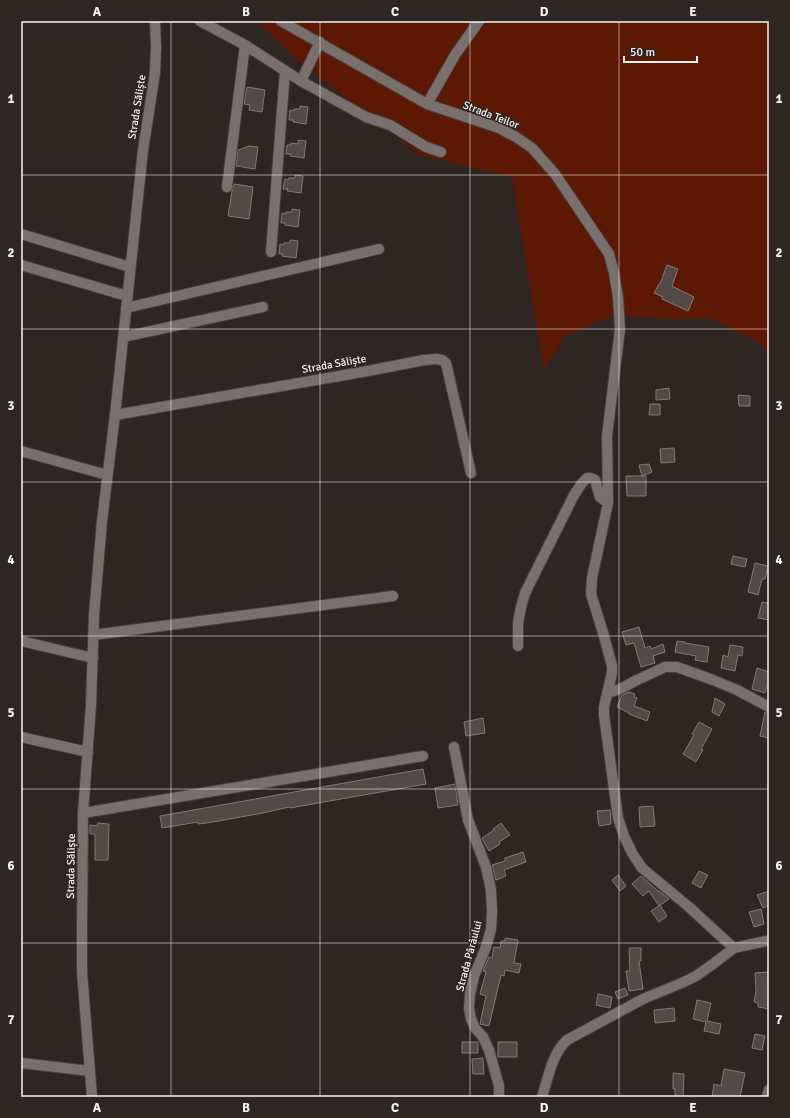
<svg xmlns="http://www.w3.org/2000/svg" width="790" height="1118" viewBox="0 0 790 1118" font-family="Signika,sans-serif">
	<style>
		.green { fill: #5c1802 }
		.building { fill: #534a47; stroke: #827976 }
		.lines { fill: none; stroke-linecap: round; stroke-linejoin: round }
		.street-casing { stroke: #48413f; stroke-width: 12 }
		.street { stroke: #79706d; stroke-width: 10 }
		.grid { fill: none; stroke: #f9f3f2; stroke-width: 1; stroke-opacity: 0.55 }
		.labels { text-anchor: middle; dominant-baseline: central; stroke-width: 3; stroke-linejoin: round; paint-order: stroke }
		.street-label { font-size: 11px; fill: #f9f3f2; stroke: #2d2623 }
		.neatline { fill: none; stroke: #f9f3f2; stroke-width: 1.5 }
		.grid-label { font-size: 13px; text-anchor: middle; font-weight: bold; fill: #f9f3f2 }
	</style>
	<rect width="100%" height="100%" fill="#2d2623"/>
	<path class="green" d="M257 21H769V353L758 342 710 318 673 319 614 315 565 336 544 370 512 177 420 155 297 60Z"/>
	<path class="building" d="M247 87 265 90 262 112 249 110 250 105 244 104Z
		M300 106 308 107 306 124 293 122V120H289L290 110 294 111V109H300Z
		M298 140 306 141 304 158 290 156 291 154H286L287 145H291V143L298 144Z
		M249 146 258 147 255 169 236 166 238 150Z
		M295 175 303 176 301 193 287 191 288 189H283L285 179 288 180 289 178H295Z
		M234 184 253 187 249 219 228 216 232 191Z
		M292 209 300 210 298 227 285 225V223H281L282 213 285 214 286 212H292Z
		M290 240 298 241 296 258 282 256 283 254H279L280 244 283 245 284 243H290Z
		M667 265 678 269 672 286 694 297 688 311 662 299 663 297 654 293 659 284H660Z
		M669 388 670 399 656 400V390Z
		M738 395 750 396V406H739Z
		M650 404H660V415H649Z
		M674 448 675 462 661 463 660 449Z
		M649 464 652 472 642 476H646V496H627L626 476H642L639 465Z
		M733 556 747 559 745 567 731 564Z
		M755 563 768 566 765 579H762L758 595 748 592Z
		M762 602 769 603V620L758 618Z
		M639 627 645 648 650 646 651 649 663 644 665 652 653 656 655 663 641 667 634 643 626 645 622 632Z
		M677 641 685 642V643L709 647 707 662 695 660 696 656 675 652Z
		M730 645 743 647 742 656 738 655 735 671 721 668 723 655 728 657Z
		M757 668 769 672V679L765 693 752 689Z
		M629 692 635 694 634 697 637 698 634 706 650 712 647 721 629 714V713L617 707 622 695Z
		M715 698 725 704 719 716 712 712Z
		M765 712 769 713V738L760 736Z
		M483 718 485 733 466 736 464 722Z
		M699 722 712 729 701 749 703 750 696 762 683 754 694 735 692 734Z
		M423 769 426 784 290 808 289 807 263 813 207 823 198 824V822L162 828 160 816Z
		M455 784 458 805 438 808 435 788Z
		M653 806 655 826 640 827 639 807Z
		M610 810 611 824 599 826 597 811Z
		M98 823 109 824 108 860H95V834H90V825L97 826Z
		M501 823 510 835 499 842 500 844 489 851 482 838 494 830 493 829Z
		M523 852 526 862 504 870 506 876 496 880 492 865 505 861V858Z
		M699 871 708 875 701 888 692 883Z
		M618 875 626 886 620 891 612 880Z
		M641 876 658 891H659L669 899 659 906 649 891 643 896 632 884Z
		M769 891V905L763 908 757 895Z
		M660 905 667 916 659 922 651 911Z
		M761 909 764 924 754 927 749 912Z
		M505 938 518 940 514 963 521 964 519 973 505 970 504 976 501 975 489 1026 480 1024 486 996 480 994 486 972 483 971 489 957 492 958 494 947 500 948 501 941H505Z
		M629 948H641V961H639L643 989 629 991 626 971H630Z
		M768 972 769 984V1009L758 1007V1003L754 1002 756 991 755 973Z
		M625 988 628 995 618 999 615 992Z
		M598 994 612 997 610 1008 596 1005Z
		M697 1000 711 1003 707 1021 721 1024 719 1034 704 1031 706 1022 693 1019Z
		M674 1008 675 1021 655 1023 654 1010Z
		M755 1034 765 1036 762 1050 752 1048Z
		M462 1042H478V1053H462Z
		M498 1042H517V1057H498Z
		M483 1058 484 1074H473L472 1059Z
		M724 1069 745 1073 740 1097H712L714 1084 721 1086Z
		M673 1073 684 1074 683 1097H675V1089H673Z"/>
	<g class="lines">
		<defs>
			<path id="street" d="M200 21 245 45 301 81 366 117 390 125 426 147 441 152
				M281 21 427 104 499 128 516 137 532 148 555 174 609 254 614 273 618 297 620 329 607 436 608 503 592 578 591 594 604 636 612 666V673L604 707V715L618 818 624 836 632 853 642 868 689 907 715 931 734 948 766 941
				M301 81 320 42
				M427 104 455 55 479 21
				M227 187 245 45
				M21 234 130 267
				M271 252 285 71
				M21 265 127 296
				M126 308 379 249
				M123 337 263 307
				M115 415 368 371 424 360 436 359 442 360 446 363 471 473
				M21 451 107 475
				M93 635 393 596
				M21 641 93 658
				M518 646V623L521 607 525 593 574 495 582 483 587 478H591L595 480 600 497 608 503
				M607 693 620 689 635 681 665 667H677L713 680 737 690 769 707
				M21 737 88 752
				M454 747 468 820 486 867 491 890 492 912 491 929 486 947 474 976 470 994 469 1008 471 1019 475 1028 483 1037 489 1050 499 1086V1097
				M83 813 423 756
				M21 1063 90 1071
				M92 1097 82 972V925L83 813 91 705 94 615 102 521 115 415 143 150 155 73 156 47 155 21
				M542 1097C548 1078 552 1054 567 1040L643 999 684 982 696 976 713 964 734 948
				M767 1097 769 1090"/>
		</defs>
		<use href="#street" class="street-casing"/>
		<use href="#street" class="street"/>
	</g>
	<path class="grid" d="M171 21V1097M320 21V1097M470 21V1097M619 21V1097M21 175H769M21 329H769M21 482H769M21 636H769M21 789H769M21 943H769"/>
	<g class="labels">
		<g class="street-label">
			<text transform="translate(137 107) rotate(-81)">Strada Săliște</text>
			<text transform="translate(491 115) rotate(21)">Strada Teilor</text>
			<text transform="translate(334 364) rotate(-10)">Strada Săliște</text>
			<text transform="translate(71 866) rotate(-89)">Strada Săliște</text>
			<text transform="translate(469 956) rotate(-75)">Strada Pârâului</text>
		</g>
	</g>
	<rect width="790" height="1118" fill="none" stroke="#2d2623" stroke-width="44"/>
	<path d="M624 56v6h73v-6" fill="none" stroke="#f9f3f2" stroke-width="2"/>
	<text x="630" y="56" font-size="12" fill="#f9f3f2" stroke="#2d2623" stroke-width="3" paint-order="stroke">50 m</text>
	<rect x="22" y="22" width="746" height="1074" class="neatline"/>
	<g class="grid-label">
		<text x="97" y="16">A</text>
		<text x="246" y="16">B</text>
		<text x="395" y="16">C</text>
		<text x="544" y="16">D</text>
		<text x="693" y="16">E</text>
		<text x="11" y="103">1</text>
		<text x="779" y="103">1</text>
		<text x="11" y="257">2</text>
		<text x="779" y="257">2</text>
		<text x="11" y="410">3</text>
		<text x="779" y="410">3</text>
		<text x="11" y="564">4</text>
		<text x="779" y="564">4</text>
		<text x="11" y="717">5</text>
		<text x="779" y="717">5</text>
		<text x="11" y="870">6</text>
		<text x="779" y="870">6</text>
		<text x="11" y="1024">7</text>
		<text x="779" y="1024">7</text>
		<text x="97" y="1112">A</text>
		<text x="246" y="1112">B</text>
		<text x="395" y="1112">C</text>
		<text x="544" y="1112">D</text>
		<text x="693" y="1112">E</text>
	</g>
</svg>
